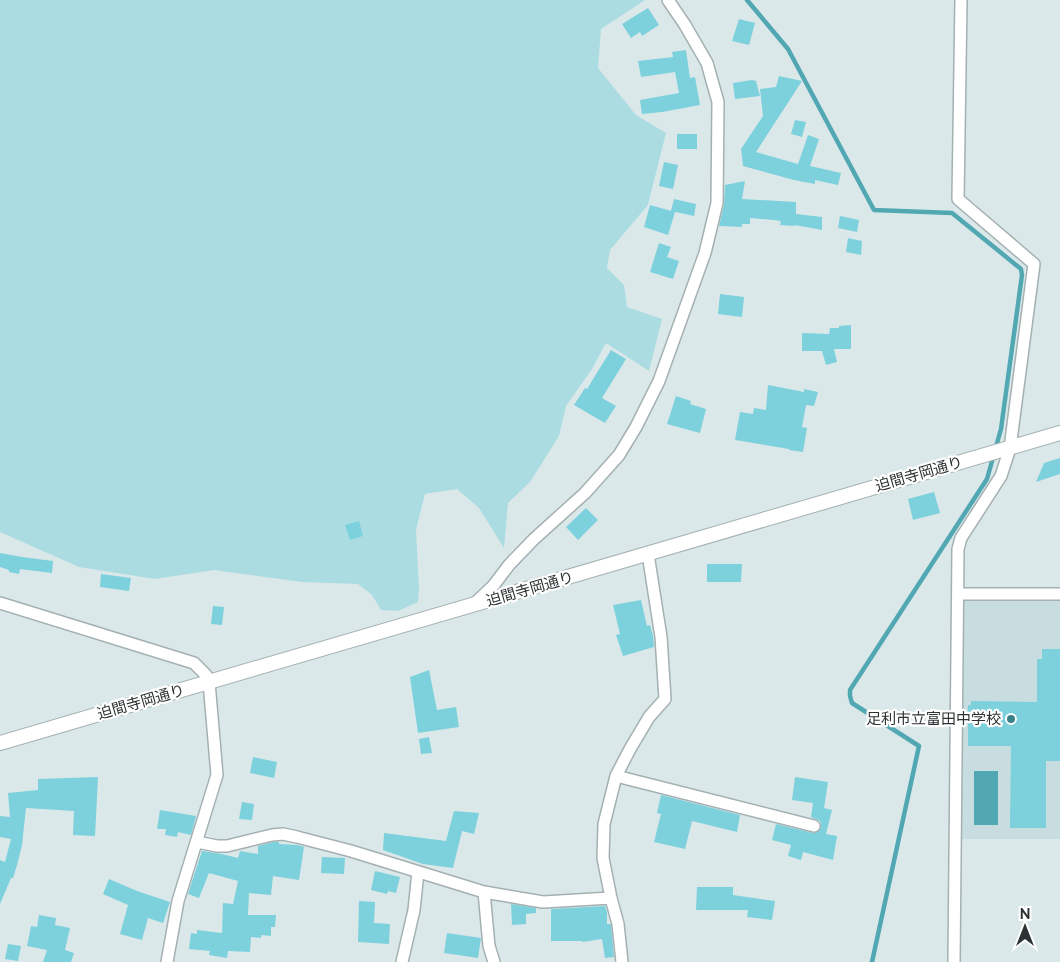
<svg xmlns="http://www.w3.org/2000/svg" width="1060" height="962" viewBox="0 0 1060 962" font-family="Raleway,'Noto Sans JP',sans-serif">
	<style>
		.built { fill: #c7dde0 }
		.green { fill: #abdce2 }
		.water { fill: #51a7b2 }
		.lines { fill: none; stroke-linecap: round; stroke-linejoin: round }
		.stream { stroke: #51a7b2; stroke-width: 4.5 }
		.building { fill: #7cd1dc }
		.minor-casing { stroke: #a4b0b2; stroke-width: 14 }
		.tertiary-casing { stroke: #a4b0b2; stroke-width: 16 }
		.minor { stroke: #fff; stroke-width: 11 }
		.tertiary { stroke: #fff; stroke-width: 14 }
		.poi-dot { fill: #398089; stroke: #fff; stroke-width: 2 }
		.labels { text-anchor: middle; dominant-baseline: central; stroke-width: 4.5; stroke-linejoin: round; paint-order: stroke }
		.street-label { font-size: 15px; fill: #2d3233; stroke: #fff }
		.poi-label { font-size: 15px; fill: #2d3233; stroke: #fff; text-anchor: end }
	</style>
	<rect width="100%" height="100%" fill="#dbe8ea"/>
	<path class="built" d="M964 600H1060V839H961Z"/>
	<path class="green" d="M0 0H645L601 29 598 68 636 115 666 133 648 205 610 250 607 268 624 285 627 307 662 319 649 371 606 343 592 369 566 406 559 436 530 482 508 503 504 548 479 508 457 489 425 494 416 530 419 588 418 602 398 611 381 610 372 595 358 584 302 582 214 570 155 579 79 567 0 532Z"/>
	<path class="water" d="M974 771H998V825H974Z"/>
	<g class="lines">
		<path class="stream" d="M747 0 788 49 874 210 952 213 1021 269 1022 275 1001 429 987 479 850 690V696L852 703 919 746 872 962"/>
	</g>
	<path class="building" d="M648 8 659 25 642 36 640 32 631 38 622 24Z
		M739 19 755 23 749 45 732 41Z
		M686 50 690 78 695 77 700 105 662 112 642 114 640 100 679 93 675 72 641 77 638 61 673 57 672 52Z
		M779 76 802 81 756 152 798 164 808 135 819 139 810 166 841 173 838 185 815 180V184L794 180 743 166 741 149 763 116 760 89 776 87Z
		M752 80 756 81 760 96 735 99 733 83Z
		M795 120 806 122 802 137 791 134Z
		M677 134H697V149H677Z
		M664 162 678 165 673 189 659 186Z
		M745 181 742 199 796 202V214L822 217V230L795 225V226L780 225 781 221 774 220 750 218V224H742V227L719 226 724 205 725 185Z
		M674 199 696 204 694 216 671 211Z
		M650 205 675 212 668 235 644 227Z
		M840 216 859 220 857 232 838 228Z
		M848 238 862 241 861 255 846 252Z
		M659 243 671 247 667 257 679 261 673 279 650 272Z
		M720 294 744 297 742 317 718 314Z
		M851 325V349H834L837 362 826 365 822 351H802V333L829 334 830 328H839V326Z
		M611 350 626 359 602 398 616 406 605 423 574 405 585 388 587 389Z
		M768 385 804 392V389L818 392 814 406 806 405 802 427 807 428 803 452 789 450V449L735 440 740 412 753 414 754 408 766 410Z
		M676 396 691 401 690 404 706 409 700 433 667 424Z
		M1060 458V474L1036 482 1044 463Z
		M934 492 940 513 913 520 908 499Z
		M586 508 598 520 578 540 566 527Z
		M359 521 363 536 350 540 345 525Z
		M0 553 22 557 53 561 52 573 20 569 19 574 9 572V570L0 567Z
		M707 564H742L741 582H707Z
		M101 574 131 578 129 591 100 587Z
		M641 600 647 626 650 625 653 636 654 647 623 656 616 635 620 634 613 605Z
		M213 606 224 607 222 625 211 624Z
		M1042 649H1060V761H1046V828H1010L1011 746H968V705H971V701L1037 702V659H1042Z
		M429 670 437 710 456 707 459 727 418 733 410 677Z
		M429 737 432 753 421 754 419 739Z
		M253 757 277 762 274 778 250 773Z
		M98 777 95 836 73 835 74 811 26 808 22 845 17 865 13 878H11L0 904V860L5 862 11 839 0 837V816L10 817 8 793 38 790V779Z
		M795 777 828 782 824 808 832 810 826 834 837 836 833 860 803 852 801 860 788 856 791 845 772 840 776 824 813 833H816L821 828V824L820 821 811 817 813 803 792 800Z
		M661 795 740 815 737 832 692 821 685 849 654 842 661 814 657 813Z
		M242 802 254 804 252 820 239 819Z
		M160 810 196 816 191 835 178 832 177 837 165 835 166 829H157Z
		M454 811 479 813 474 834 462 831 453 868 423 864 383 850 384 833 446 841Z
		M273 842H279V844L297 845 304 847 299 880 273 876 271 895 249 893 248 915H276L275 927H271V936L261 935V938L251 937 250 952 228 951 227 958 209 955 210 951 189 949 191 933 197 934V930L222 933 223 903 233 904 238 881 209 873 199 898 188 894 202 851 222 854 238 858 240 851 258 854V846Z
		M322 857 345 858 344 874 321 873Z
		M375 871 400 877 396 893 388 891 387 894 371 890Z
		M109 879 137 891 170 902 163 923 148 918 142 940 120 934 128 905 103 894Z
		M697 887H733V895L775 901 772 920 747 917 748 910H696Z
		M359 901 375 902 374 923 390 924 389 944 358 942Z
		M511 904 536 908V913L526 914V924L512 925Z
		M605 906 607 912V924H610L611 925 614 957 605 958 602 939 582 942V941H551V909Z
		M39 915 56 918 55 925 70 928 65 950 74 953 71 962H43L47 950 27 946 31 926 37 927Z
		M447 933 481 938 478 958 444 953Z
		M8 944 21 946 18 961 5 959Z"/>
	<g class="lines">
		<defs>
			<path id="minor" d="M958 594H1060
				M0 603 194 663 206 675 209 682 217 775 178 901 167 962
				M473 605 493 586 509 565 534 539 585 493 619 455 636 427 659 381 705 253 717 203 718 102 707 63 685 25 668 0
				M616 776 814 826
				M197 842 217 846H227L272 835 283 834 297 837 351 851 484 892 543 902 611 898
				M484 892 489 946 494 962
				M402 962 414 910 418 872
				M622 962 618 924 611 898 603 858 604 824 616 776 630 749 649 717 665 699 661 637 648 554
				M954 962 958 549 961 538 1001 476 1010 448 1034 264 958 199 961 0"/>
			<path id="tertiary" d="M0 743 1060 433"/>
		</defs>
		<use href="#minor" class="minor-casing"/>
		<use href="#tertiary" class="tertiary-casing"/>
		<use href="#minor" class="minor"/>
		<use href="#tertiary" class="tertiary"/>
	</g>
	<circle class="poi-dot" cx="1011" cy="719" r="5"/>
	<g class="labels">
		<g class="street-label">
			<text transform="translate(919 474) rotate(-16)">迫間寺岡通り</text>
			<text transform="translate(530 589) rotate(-16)">迫間寺岡通り</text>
			<text transform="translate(141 702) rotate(-16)">迫間寺岡通り</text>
		</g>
		<g class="poi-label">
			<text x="1001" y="719">足利市立富田中学校</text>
		</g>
	</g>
	<g transform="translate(1025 927)" stroke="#ffffff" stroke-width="4" paint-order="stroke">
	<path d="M0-4L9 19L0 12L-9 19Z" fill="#2d3233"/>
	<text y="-8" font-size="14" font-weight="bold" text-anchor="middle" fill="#2d3233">N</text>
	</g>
</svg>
